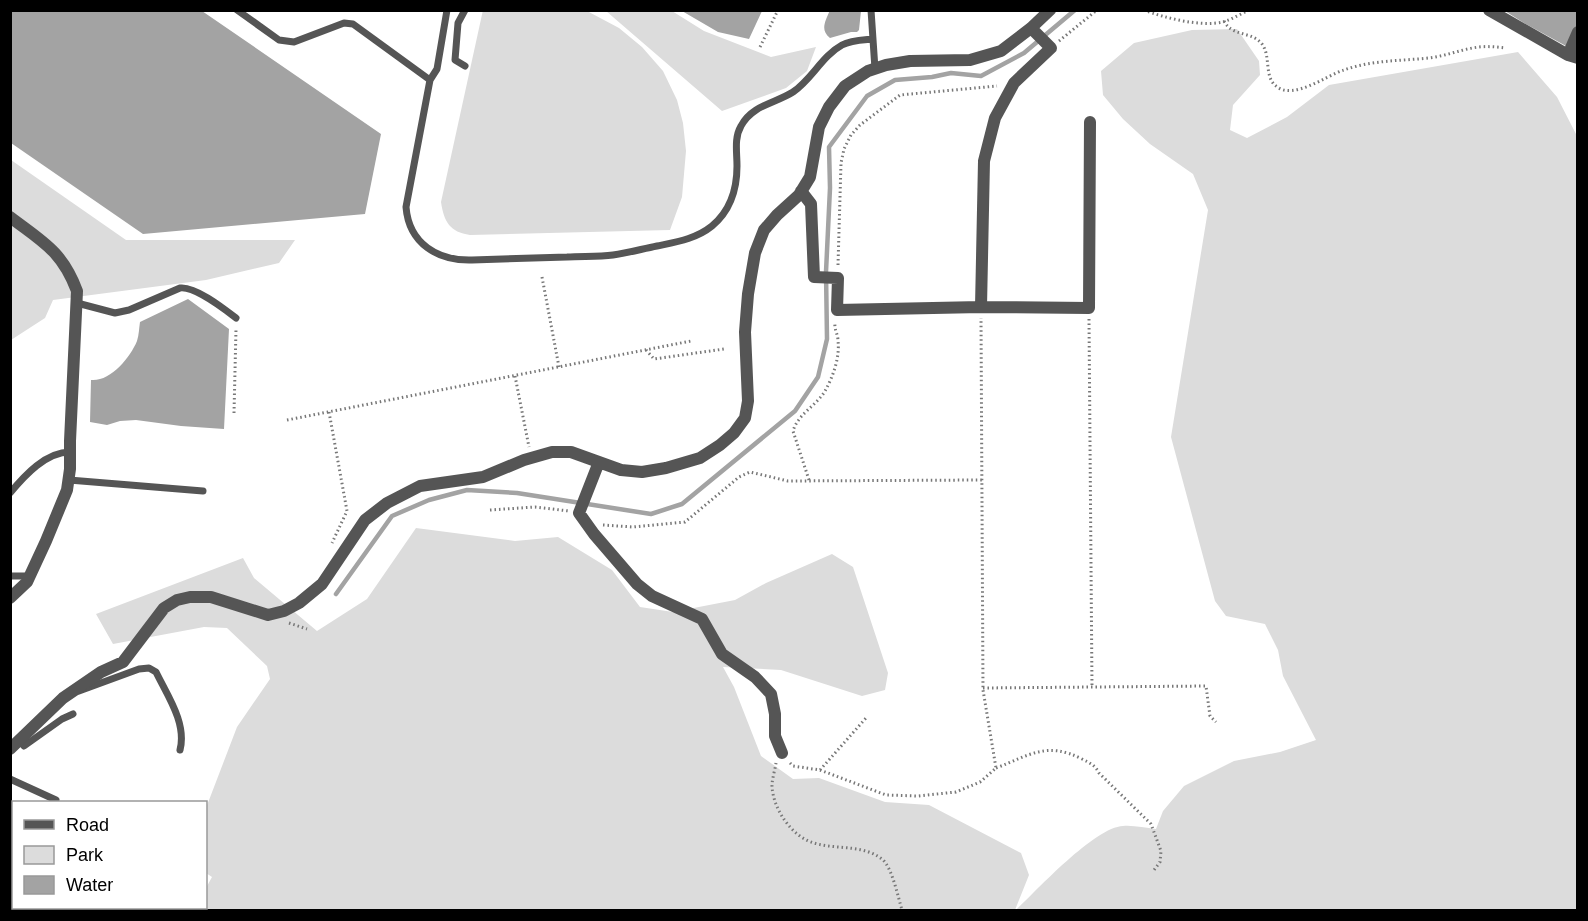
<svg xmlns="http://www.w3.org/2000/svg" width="1588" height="921" viewBox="0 0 1588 921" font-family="Arial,sans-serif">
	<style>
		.green { fill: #dcdcdc }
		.water { fill: #a3a3a3 }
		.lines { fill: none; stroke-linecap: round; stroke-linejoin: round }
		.stream { stroke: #a3a3a3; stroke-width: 4.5 }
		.path { stroke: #777; stroke-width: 3; stroke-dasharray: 1.5 3; stroke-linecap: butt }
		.lane { stroke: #555; stroke-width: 7 }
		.street { stroke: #555; stroke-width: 12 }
	</style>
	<rect width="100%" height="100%" fill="#fff"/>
	<path class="green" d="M483 10 587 11 619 28 642 47 663 71 677 100 683 123 686 151 682 197 670 230 470 235C450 232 444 222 441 202Z
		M606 11H672L704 31 771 57 816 47 807 71 786 88 722 111Z
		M1237 29 1259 61 1260 75 1233 105 1230 130 1247 138 1287 117 1329 85 1518 52 1557 97 1577 136V910H1016C1037 890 1095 827 1123 826 1133 825 1145 828 1156 829L1163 811 1184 786 1234 761 1280 752 1316 740 1283 676 1278 650 1265 624 1226 616 1215 601 1171 437 1208 210 1193 174 1150 144 1123 119 1103 95 1101 71 1134 43 1192 30Z
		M11 160 126 240H295L279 263 206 280 53 300 45 318 11 340Z
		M416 528 515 541 558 537 612 570 640 607 673 612 735 600 766 583 832 554 853 567 888 673 885 690 862 696 781 670 723 667 734 687 761 756 793 779 819 778 885 802 929 805 1021 853 1029 875 1015 910H191L193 908H206V888L212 877 206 873V808L237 727 270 679 267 666 227 628 204 627 113 644 96 614 243 558 254 578 317 631 367 599Z
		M10 844H13L14 908H152L153 910H11Z"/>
	<path class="water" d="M11 10 202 11 381 134 365 214 143 234 11 143Z
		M830 10 861 11 859 30 857 32H851L830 38C820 30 825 22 830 10Z
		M1574 10 1577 12V52L1524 23 1505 11Z
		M682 11H762L749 39 718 32Z
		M188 299 229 329 224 429 181 426 136 420 120 421 107 425 90 422 91 380C110 382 130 358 137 341 139 335 139 328 140 322Z"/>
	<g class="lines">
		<path class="stream" d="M336 594 392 516 429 500 467 490 517 493 651 514 682 504 795 411 818 377 827 339 826 272 830 188 829 147 867 96 895 80 932 77 951 73 981 76 1024 53 1075 10"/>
		<path class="path" d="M1144 10C1165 18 1200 27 1223 22 1232 19 1241 14 1249 10
			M1224 21C1232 37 1252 31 1262 44 1271 56 1264 77 1276 86 1293 101 1327 75 1344 70 1372 60 1400 61 1429 58 1446 56 1462 49 1479 47 1488 46 1497 47 1506 48
			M1059 41 1097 10
			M760 47 778 10
			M838 265 841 163 844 149 851 135 860 125 900 95 997 86
			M542 277 559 367
			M1089 319 1092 687
			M646 350 654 359 724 349
			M515 376 529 447
			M329 412 347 511 332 543
			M234 413 236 329
			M287 420 691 341
			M809 480 793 431C798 414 816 406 825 391 833 377 840 357 838 341 838 334 834 330 835 322
			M490 510 535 507 569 511
			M603 525 633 527 685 522 739 477 750 472 788 481 982 480
			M289 623 307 629
			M983 688 1206 686 1210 716 1216 722
			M776 763C775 770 772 779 772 786 773 809 792 837 814 843 837 850 862 844 882 859 892 867 898 897 902 910
			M790 763 793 766 820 770 886 795 918 796 956 792 980 782 996 768 983 690 981 318
			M996 768C1030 755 1047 741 1082 759 1090 763 1095 765 1099 773L1151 824 1161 851 1160 862 1154 870
			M820 770 866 718"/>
		<path class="lane" d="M237 10 279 40 294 42 344 23 353 24 430 80 406 207C409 244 438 261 472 260 504 259 536 258 567 257 582 256 598 257 613 255 627 253 642 249 657 246 676 242 696 239 712 226 730 211 737 189 737 166 737 152 734 138 741 126 752 105 776 103 793 92 812 79 822 56 842 45 851 40 863 40 873 39
			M465 10 458 23 455 60 465 66
			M871 10 875 69
			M430 80 437 69 447 10
			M77 303 115 313 129 310 180 288C195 286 223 308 236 318
			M69 480 203 491
			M10 493C25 475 46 452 70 452
			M10 576H30
			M79 691 139 669 149 668 156 672C167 695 187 723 180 750
			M19 740 24 746 62 719 73 714
			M10 779 56 800"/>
		<path class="street" d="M1489 10 1568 55 1578 58
			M1568 55 1578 32
			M801 191 811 204 814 277 838 278 837 310 981 307 1089 308 1090 122
			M10 217C43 242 62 251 77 291L70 441V469L67 490 46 541 27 582 10 598
			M981 307 984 161 995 118 1014 83 1051 48 1031 28
			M599 462 579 513 594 534 637 584 652 596 702 619 722 654 755 677 771 694 775 714V736L782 753
			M10 749 63 698 101 672 123 662 164 608 177 600 190 597H211L268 615 284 611 299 603 322 584 365 520 387 503 420 486 483 477 524 460 552 452H571L621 470 642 472 666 468 700 458 720 445 734 433 745 418 748 401 745 332 748 294 755 253 764 230 777 215 799 195 810 177 819 127 829 107 845 86 868 71 886 65 910 61 970 60 1001 51 1031 28 1050 10"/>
	</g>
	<rect width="1588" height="921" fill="none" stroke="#000000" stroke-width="24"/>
	<rect x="12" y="801" width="195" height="108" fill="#ffffff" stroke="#999999" stroke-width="1.5"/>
	<rect x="24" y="820" width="30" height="9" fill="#555555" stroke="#999999" stroke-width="1.5"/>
	<text x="66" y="831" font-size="18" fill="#000000">Road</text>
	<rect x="24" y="846" width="30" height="18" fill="#dcdcdc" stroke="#999999" stroke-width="1.5"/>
	<text x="66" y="861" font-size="18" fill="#000000">Park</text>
	<rect x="24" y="876" width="30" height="18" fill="#a3a3a3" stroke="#999999" stroke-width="1.5"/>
	<text x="66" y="891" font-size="18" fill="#000000">Water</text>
</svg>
